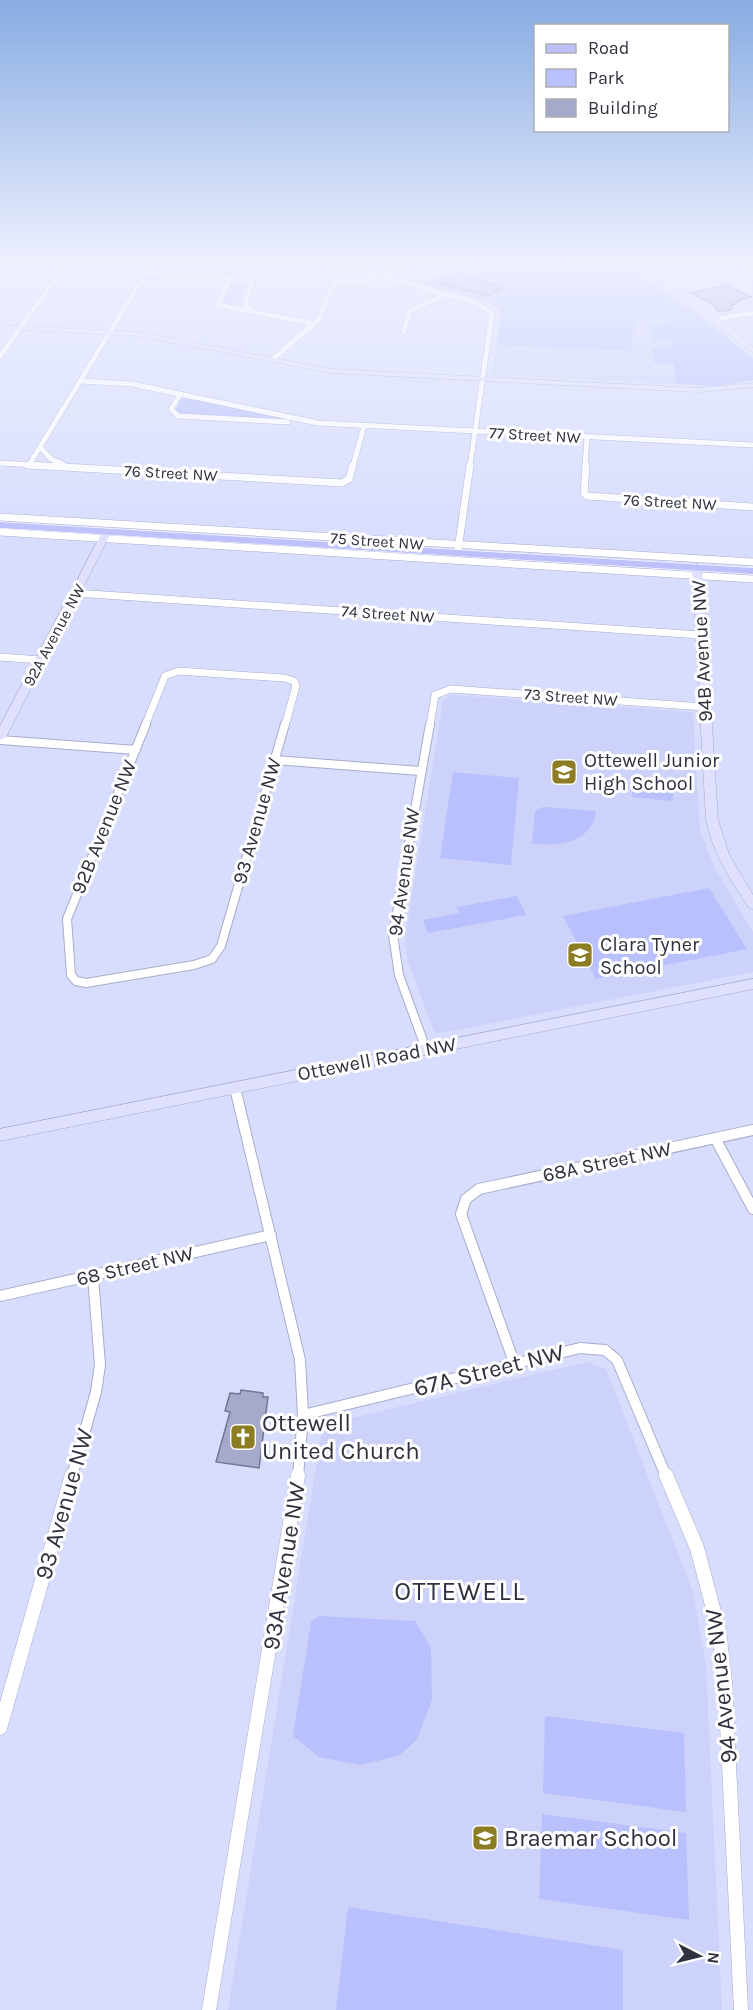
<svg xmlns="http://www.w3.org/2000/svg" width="753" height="2010" viewBox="0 0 753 2010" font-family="Karla,sans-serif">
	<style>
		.built { fill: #cdd2fa }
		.green { fill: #b9c0fe }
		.building { fill: #a6aaca; stroke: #737794; stroke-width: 1.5 }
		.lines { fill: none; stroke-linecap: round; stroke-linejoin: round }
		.street-far4-casing { stroke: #a8accc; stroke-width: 6 }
		.street-far3-casing { stroke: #a8accc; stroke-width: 8 }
		.street-far2-casing { stroke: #a8accc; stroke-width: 10 }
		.street-far1-casing { stroke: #a8accc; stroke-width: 12 }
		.street-casing { stroke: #a8accc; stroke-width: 15 }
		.secondary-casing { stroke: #a8accc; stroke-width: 1 }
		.primary-casing { stroke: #fff; stroke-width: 1 }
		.street-far4 { stroke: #fff; stroke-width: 5 }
		.street-far3 { stroke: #fff; stroke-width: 7 }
		.street-far2 { stroke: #fff; stroke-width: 8 }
		.street-far1 { stroke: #fff; stroke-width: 10 }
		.street { stroke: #fff; stroke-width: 14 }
		.secondary { fill: #dee0fd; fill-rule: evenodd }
		.primary { fill: #bdc0fb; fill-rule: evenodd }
		.labels { text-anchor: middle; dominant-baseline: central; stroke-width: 6; stroke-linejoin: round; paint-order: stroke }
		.far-street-label { font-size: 16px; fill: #2f313e; stroke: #fff }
		.street-label { font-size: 20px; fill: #2f313e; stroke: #fff }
		.poi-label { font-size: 20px; fill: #2f313e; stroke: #fff; text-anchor: start }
		.near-street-label { font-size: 24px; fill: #2f313e; stroke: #fff }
		.near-poi-label { font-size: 24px; fill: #2f313e; stroke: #fff; text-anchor: start }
		.near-neighbourhood-label { font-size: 26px; letter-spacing: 1.5px; fill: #2f313e; stroke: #fff }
	</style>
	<rect width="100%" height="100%" fill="#d8ddfe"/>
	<path class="built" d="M634 318 672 320 676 384 492 375 497 345 631 351Z
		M453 695 693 712 700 831 714 866 753 932V972L435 1034 408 962 405 938 443 700Z
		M587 1362 606 1369 693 1592 706 1665 722 2010H228L322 1430 327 1424Z"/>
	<path class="green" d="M476 261H561L583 266 622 264 707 321 753 358V380L718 386 676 384 674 364 654 363 653 347H673V340L655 341 648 333 652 326 672 320 634 318 632 351 497 345 501 311 489 302 421 283Z
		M236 280 248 282 238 305 223 304 221 302 231 281Z
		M186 398 286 419 177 414 175 412 180 400Z
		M453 772 519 778 511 865 440 858Z
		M632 784 673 787V801L632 797Z
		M543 807 596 811C592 843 560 846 532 844L535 811Z
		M709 888 747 949 596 979 563 916Z
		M517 896 526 915 428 933 423 920 459 913 457 907Z
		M319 1616 415 1621 431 1648 432 1700 417 1739 408 1748 398 1756 360 1765 319 1757 293 1736 311 1622Z
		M545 1716 684 1733 686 1812 543 1793Z
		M542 1814 686 1833 689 1920 539 1899Z
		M348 1907 623 1950V2010H336Z"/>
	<path class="building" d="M455 274 503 287 487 296 439 283Z
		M728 285 751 297 741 300 733 305 731 310 724 311H718L714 305 691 293Z
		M241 1390 263 1393V1397H268L259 1468 216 1462 230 1412 225 1411 230 1393 240 1394Z"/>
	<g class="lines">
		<defs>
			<path id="street-far4" d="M329 261 477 303 492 314 470 466
				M572 261H614
				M736 261 753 269
				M145 274 230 278 218 305 315 324
				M230 278 252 281 245 306 252 310
				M334 283 364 282 415 261
				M715 319 753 313
				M404 332 410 311 447 294
				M0 356 68 261
				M272 360 319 319 337 275 335 267 329 262
				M80 381 132 384 318 423 753 445
				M180 395 171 409 178 416 288 422
				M40 447 51 459 63 464
				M0 463 53 466
				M29 465 153 261
				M353 466 364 426
				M585 466 587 438"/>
			<path id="street-far3" d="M28 465 342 483 349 479 353 465
				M586 465 584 493 587 496 753 507
				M0 517 753 562
				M0 532 753 579
				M458 550 470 465
				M75 593 701 635
				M0 657 40 660
				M145 726 165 676 178 671 284 678 294 681 296 686 285 726
				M430 726 435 695 451 689 704 707"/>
			<path id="street-far2" d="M146 724 67 919 71 975 76 981 86 983 194 965 212 959 221 946 285 724
				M0 740 136 750
				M275 760 420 771
				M426 1049 399 975 393 935 430 724"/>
			<path id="street-far1" d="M235 1088 300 1360 303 1415 298 1476
				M715 1138 753 1209
				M0 1296 271 1235
				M515 1365 461 1214 466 1199 479 1189 753 1130
				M303 1415 580 1348 605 1350 617 1360 666 1476
				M72 1476 96 1392 100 1365 93 1276"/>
			<path id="street" d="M666 1475 697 1548 719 1631 725 1683 741 2010
				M0 1728 72 1475
				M209 2010 298 1475"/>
			<path id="secondary" d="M0 261H5L0 266Z
				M624 261H632L718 317 753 347V353L712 321Z
				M0 325 138 332 331 369 698 388 753 383V387L698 392 331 373 138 336 0 329Z
				M104 529 112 531 6 737 0 740V726Z
				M697 564 702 567 718 820 729 854 753 895V909L749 908C730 880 713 853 706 820L692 567Z
				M753 979V989L0 1141V1129Z"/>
			<path id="primary" d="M0 522 753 568V574L0 528Z"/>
		</defs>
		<use href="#street-far4" class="street-far4-casing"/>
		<use href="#street-far3" class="street-far3-casing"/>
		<use href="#street-far2" class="street-far2-casing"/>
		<use href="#street-far1" class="street-far1-casing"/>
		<use href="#street" class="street-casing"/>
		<use href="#secondary" class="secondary-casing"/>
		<use href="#primary" class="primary-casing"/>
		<use href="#street-far4" class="street-far4"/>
		<use href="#street-far3" class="street-far3"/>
		<use href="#street-far2" class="street-far2"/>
		<use href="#street-far1" class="street-far1"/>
		<use href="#street" class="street"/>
		<use href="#secondary" class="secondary"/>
		<use href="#primary" class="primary"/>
	</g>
	<linearGradient id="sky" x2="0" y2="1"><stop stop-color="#87abe2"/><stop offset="0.48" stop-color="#edf0ff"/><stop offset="1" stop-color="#edf0ff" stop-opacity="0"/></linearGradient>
	<rect width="753" height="543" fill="url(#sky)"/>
	<defs>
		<symbol id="school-square" viewBox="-11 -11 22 22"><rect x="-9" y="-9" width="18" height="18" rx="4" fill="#8c7d24" stroke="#fff"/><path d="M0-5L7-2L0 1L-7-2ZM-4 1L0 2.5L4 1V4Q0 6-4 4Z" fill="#fff"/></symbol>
		<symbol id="church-square" viewBox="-11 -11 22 22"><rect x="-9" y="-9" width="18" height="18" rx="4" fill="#8c7d24" stroke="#fff"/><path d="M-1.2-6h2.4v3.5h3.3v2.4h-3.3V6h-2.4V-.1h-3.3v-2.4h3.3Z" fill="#fff"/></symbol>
	</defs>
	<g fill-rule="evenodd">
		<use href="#school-square" x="549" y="757" width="30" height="30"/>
		<use href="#school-square" x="565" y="940" width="30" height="30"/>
		<use href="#church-square" x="228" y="1422" width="30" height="30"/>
		<use href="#school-square" x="470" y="1823" width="30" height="30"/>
	</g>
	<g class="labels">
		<g class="far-street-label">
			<text transform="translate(535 435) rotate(3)">77 Street NW</text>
			<text transform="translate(171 473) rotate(3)">76 Street NW</text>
			<text transform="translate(670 502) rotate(3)">76 Street NW</text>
			<text transform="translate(377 541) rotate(4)">75 Street NW</text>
			<text transform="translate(388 614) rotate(4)">74 Street NW</text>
			<text transform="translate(54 635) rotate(-62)">92A Avenue NW</text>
			<text transform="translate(571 697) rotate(4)">73 Street NW</text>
		</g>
		<g class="street-label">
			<text transform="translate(702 651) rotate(-93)">94B Avenue NW</text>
			<text transform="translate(257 821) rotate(-74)">93 Avenue NW</text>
			<text transform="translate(104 827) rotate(-68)">92B Avenue NW</text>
			<text transform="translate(404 872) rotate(-82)">94 Avenue NW</text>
			<text transform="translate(377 1059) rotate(-11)">Ottewell Road NW</text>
			<text transform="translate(607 1162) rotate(-12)">68A Street NW</text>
			<text transform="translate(135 1266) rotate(-13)">68 Street NW</text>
		</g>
		<g class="poi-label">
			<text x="584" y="760">Ottewell Junior<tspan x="584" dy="23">High School</tspan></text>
			<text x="600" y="944">Clara Tyner<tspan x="600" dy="23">School</tspan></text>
		</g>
		<g class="near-street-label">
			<text transform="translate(489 1370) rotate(-14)">67A Street NW</text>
			<text transform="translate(64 1504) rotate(-74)">93 Avenue NW</text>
			<text transform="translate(284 1566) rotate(-81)">93A Avenue NW</text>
			<text transform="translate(721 1686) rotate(-96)">94 Avenue NW</text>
		</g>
		<g class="near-poi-label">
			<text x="262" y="1423">Ottewell<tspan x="262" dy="28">United Church</tspan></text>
			<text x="504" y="1838">Braemar School</text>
		</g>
		<g class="near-neighbourhood-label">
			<text x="460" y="1591">OTTEWELL</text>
		</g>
	</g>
	<rect x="534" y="24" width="195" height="108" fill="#ffffff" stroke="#acadb2" stroke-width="1.5"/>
	<rect x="546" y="44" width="30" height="9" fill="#bdc0fb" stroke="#acadb2" stroke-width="1.5"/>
	<text x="588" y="54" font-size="18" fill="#2f313e">Road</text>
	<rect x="546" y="69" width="30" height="18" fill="#b9c0fe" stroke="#acadb2" stroke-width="1.5"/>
	<text x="588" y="84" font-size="18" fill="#2f313e">Park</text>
	<rect x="546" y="99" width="30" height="18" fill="#a6aaca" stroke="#acadb2" stroke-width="1.5"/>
	<text x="588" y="114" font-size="18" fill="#2f313e">Building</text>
	<g transform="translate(699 1956) rotate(97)" stroke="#ffffff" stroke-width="4.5" paint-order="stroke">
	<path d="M0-4.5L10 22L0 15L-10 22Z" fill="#2f313e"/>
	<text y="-9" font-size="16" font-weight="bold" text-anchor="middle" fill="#2f313e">N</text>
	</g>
</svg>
